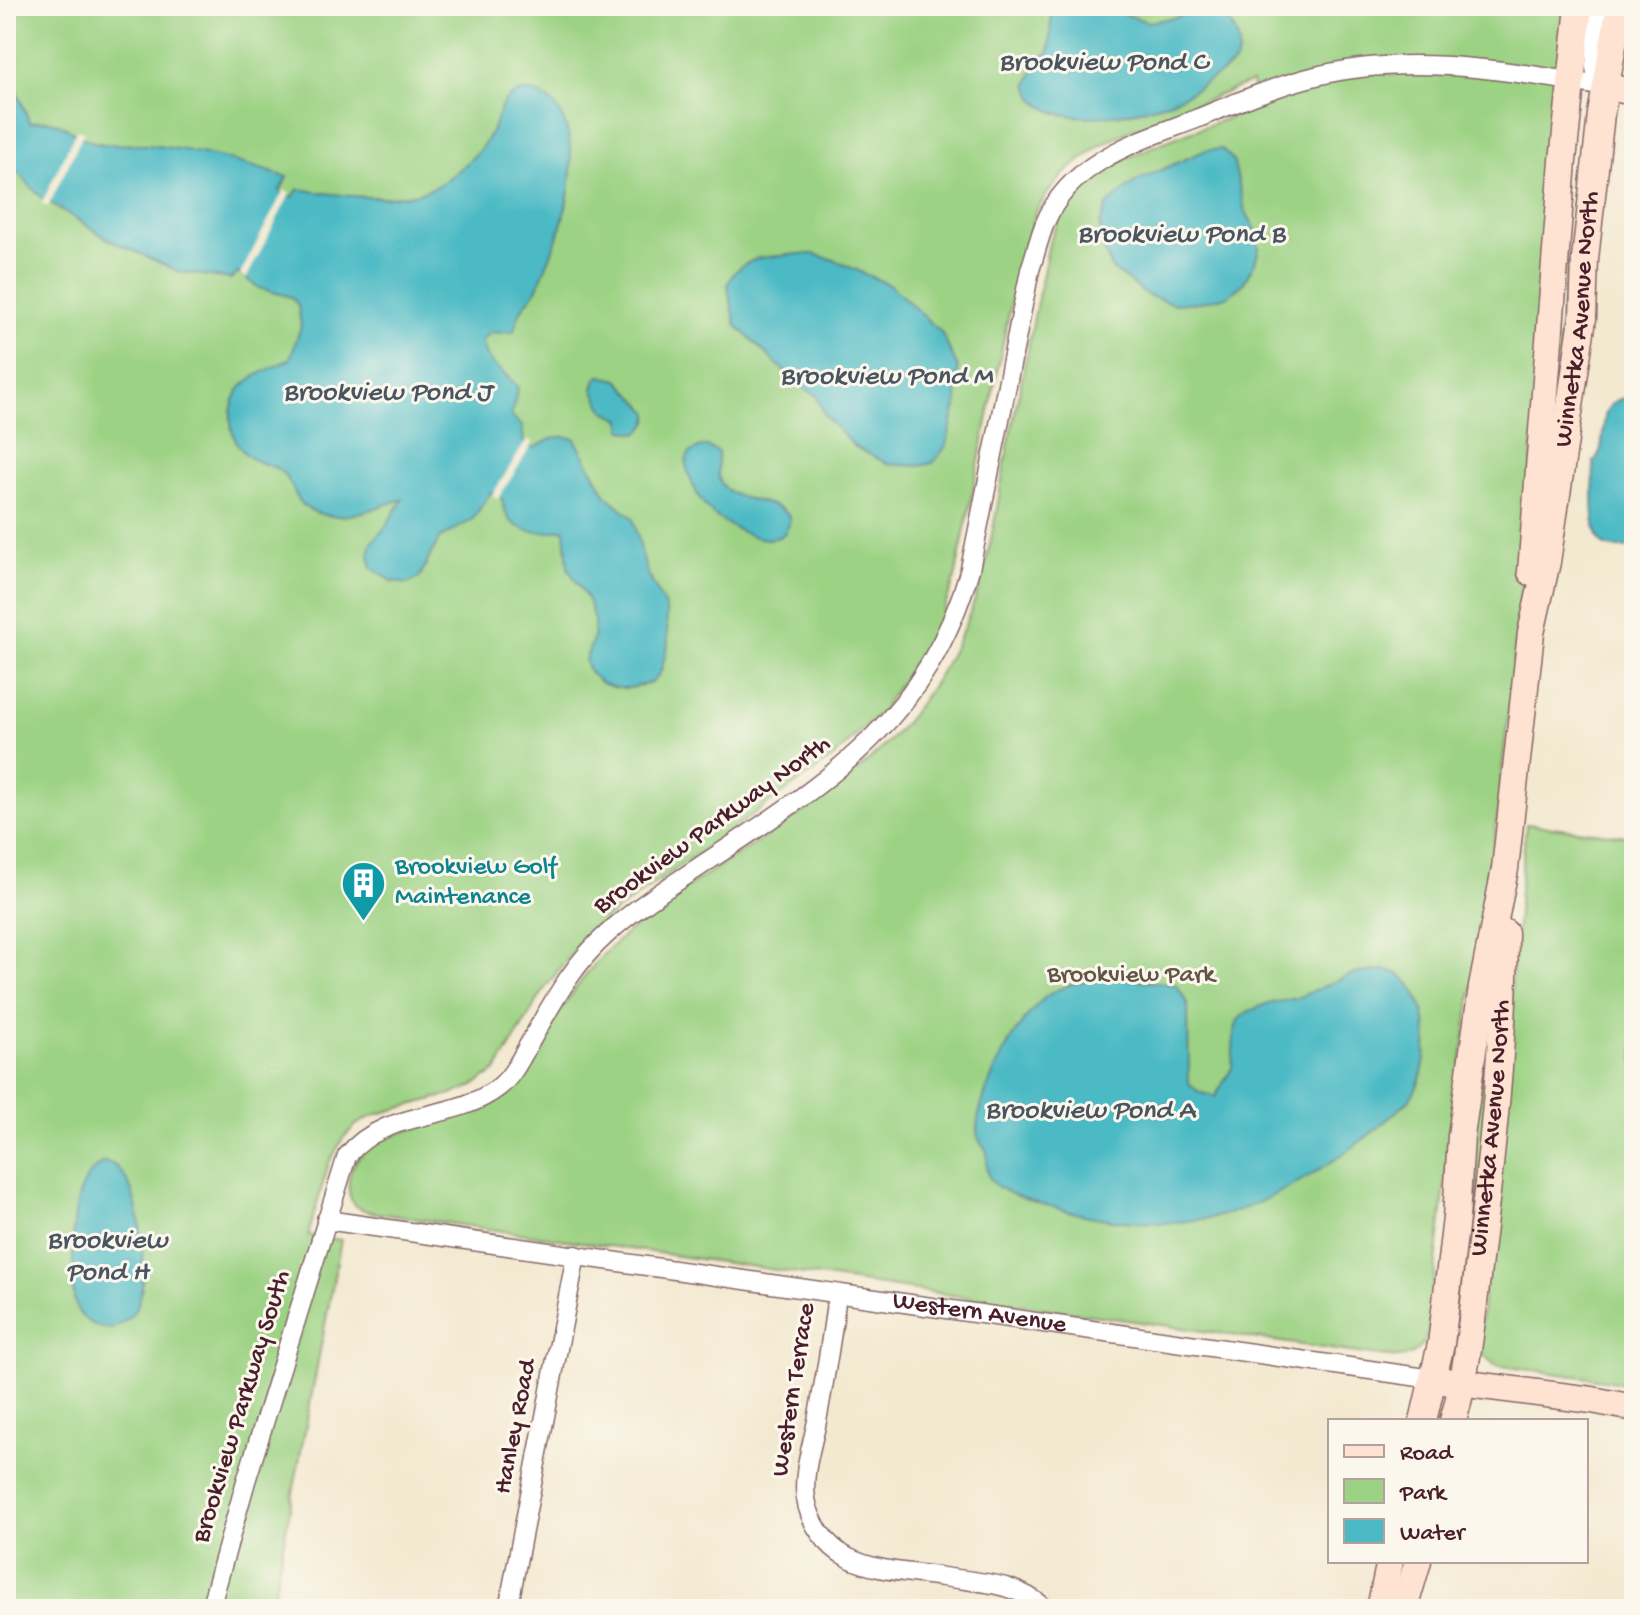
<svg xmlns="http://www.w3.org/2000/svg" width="1640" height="1615" viewBox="0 0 1640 1615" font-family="'Gochi Hand',sans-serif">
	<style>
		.green { fill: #9cd283; stroke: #737857; stroke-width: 2 }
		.water { fill: #4cbac5; stroke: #4b6c78; stroke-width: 2 }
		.pier { fill: #f3e9d0 }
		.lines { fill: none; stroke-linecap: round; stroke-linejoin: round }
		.street-casing { stroke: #856665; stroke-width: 21 }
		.secondary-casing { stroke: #856665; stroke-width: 29 }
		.street { stroke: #fff; stroke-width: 18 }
		.secondary { stroke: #fee3d2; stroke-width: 26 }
		.labels { text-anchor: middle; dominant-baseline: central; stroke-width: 6; stroke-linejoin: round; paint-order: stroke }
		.street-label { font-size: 26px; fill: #4a1f2b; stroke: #fbf7ec }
		.culture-label { font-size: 26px; fill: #0d838f; stroke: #fbf7ec; text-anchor: start }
		.park-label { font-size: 26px; fill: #635545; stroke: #fbf7ec }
		.water-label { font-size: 28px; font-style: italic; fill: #4b5561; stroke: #fbf7ec }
	</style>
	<rect width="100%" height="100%" fill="#fbf7ec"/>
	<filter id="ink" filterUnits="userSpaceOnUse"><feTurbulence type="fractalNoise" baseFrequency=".0125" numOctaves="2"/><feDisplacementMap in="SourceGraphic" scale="16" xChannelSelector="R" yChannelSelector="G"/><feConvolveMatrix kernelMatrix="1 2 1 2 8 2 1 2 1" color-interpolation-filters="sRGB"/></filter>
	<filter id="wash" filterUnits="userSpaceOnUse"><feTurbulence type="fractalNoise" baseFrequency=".006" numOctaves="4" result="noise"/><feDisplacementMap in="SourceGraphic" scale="32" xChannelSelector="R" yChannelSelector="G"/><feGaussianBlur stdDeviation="1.8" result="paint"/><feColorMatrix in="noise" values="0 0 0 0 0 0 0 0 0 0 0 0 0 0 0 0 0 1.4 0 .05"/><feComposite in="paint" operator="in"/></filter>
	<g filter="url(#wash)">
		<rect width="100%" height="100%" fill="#f3e9d0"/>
		<path class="green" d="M6 6H1567L1522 579 1506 735 1495 836 1452 1124 1428 1331C1419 1363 1399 1358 1372 1355L370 1212C359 1209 350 1204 349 1191 341 1130 442 1127 480 1110 519 1092 533 1057 553 1023 570 995 589 967 612 946 693 871 800 828 879 751 920 711 953 658 973 605 991 555 998 499 1008 447 1022 379 1035 311 1049 243 1058 219 1073 193 1094 178 1137 147 1205 128 1255 108L1252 82 1125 133 1099 146 1066 172 1049 191 1035 213 1018 269 955 578 938 625 883 709 834 757 601 922 577 946 545 988 496 1071 471 1087 452 1094 374 1115 356 1125 343 1138 329 1163 308 1235 341 1240 271 1609H6Z
			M1567 262 1571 263 1574 319 1552 484 1558 345Z
			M1526 824 1634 837V1386L1611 1381 1495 1365 1483 1354 1479 1344Z
			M1496 985 1479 1194H1473L1468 1138Z"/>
		<path class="water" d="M1052 6H1101L1148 22 1177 17 1201 9 1220 10C1231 22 1245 43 1236 60 1232 68 1219 74 1211 79 1203 84 1194 91 1185 95 1150 112 1067 131 1036 101 1032 97 1030 90 1028 84L1038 59 1049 53Z
			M6 75 15 86 30 123C56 113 70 134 93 142 109 147 131 143 148 145 198 150 240 162 287 177L280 191 293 197 298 189C337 195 398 205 435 187 449 179 467 164 478 152 482 147 488 138 491 132 500 116 499 95 523 92 540 90 554 101 561 115 587 167 558 242 536 290 531 299 522 306 519 315 516 321 517 326 513 332L490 333 482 340C483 366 506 370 518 388L511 416 522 426 524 442 534 448C548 440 558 433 575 439L606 495 633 518 646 570 666 609 668 644 661 671 653 682 630 688H615L601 683 590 673 585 661 594 636V620L588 600 568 568 565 530C557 529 552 532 545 532 521 533 505 524 502 499L491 492 472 520 439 539 419 578 407 584 392 581 372 568 369 555 372 542 384 529 403 499C379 506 350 520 325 515 291 509 299 486 279 470 271 464 259 464 251 458 226 442 224 401 246 383 258 373 276 366 290 359L301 326 298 305 291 297 259 288 238 273 231 279 180 272 110 240 41 197 16 171 6 167Z
			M1222 149 1233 160 1245 210 1256 230 1259 249 1255 262 1243 284 1228 296 1200 302 1175 304 1147 295 1111 268 1101 241 1100 225 1107 205 1136 181 1206 150Z
			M799 254H813L834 260 890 285 941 332 958 368 957 402 946 446 933 463 918 466 888 464 855 447 826 417 816 395 799 385 736 325 729 292 728 284 734 273 743 265 758 258Z
			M600 376 618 380 649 412C650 423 645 428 637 433L623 430 621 420 604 410 593 389 596 379Z
			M1624 398H1634V546C1625 548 1610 551 1603 544 1589 531 1594 479 1594 461 1612 443 1592 405 1624 398Z
			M706 446 718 452C719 460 716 471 719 478 727 506 773 495 790 517 787 561 728 528 711 512 700 502 694 489 689 475 682 457 688 450 706 446Z
			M1383 970C1403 972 1409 981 1418 998 1432 1023 1428 1073 1411 1097 1406 1105 1396 1111 1389 1118 1347 1156 1266 1208 1210 1218 1158 1227 1103 1222 1053 1207 1036 1202 995 1193 989 1176 986 1169 988 1158 987 1151 981 1145 977 1139 977 1130 978 1093 1021 1006 1057 990 1099 971 1132 980 1177 985L1188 1005 1189 1083 1199 1092 1215 1097 1232 1068 1234 1033 1238 1020 1247 1012 1264 1005 1297 998 1352 974Z
			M103 1162C143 1162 149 1278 138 1304 133 1317 123 1324 111 1329 96 1327 81 1321 76 1306 72 1294 73 1280 73 1268 73 1234 70 1183 103 1162Z"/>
		<path class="pier" d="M77 129 84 132 48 207 42 203Z
			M284 190 290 194 246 279 240 275Z
			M527 440 533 443 498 499 492 495Z"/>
	</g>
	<g filter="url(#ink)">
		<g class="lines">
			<defs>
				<g id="street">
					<path d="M1598 6 1595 67 1597 80 1607 87"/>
					<path id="s1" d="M326 1220 1433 1379"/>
					<path d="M837 1294C832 1337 825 1378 817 1421 812 1446 802 1474 806 1499 810 1523 826 1546 847 1557 875 1572 912 1572 943 1577 982 1583 1016 1582 1046 1609"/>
					<path d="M210 1609 246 1481 347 1156C385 1108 453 1123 499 1087 514 1075 523 1054 533 1037 554 1000 574 963 607 934 636 907 672 885 705 863 829 781 927 720 970 569L1030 270C1035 255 1039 238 1045 223 1070 161 1139 141 1196 119 1235 103 1275 86 1316 76 1411 52 1512 72 1607 87"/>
					<path d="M508 1609 576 1255"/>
				</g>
				<g id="secondary">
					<path d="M1607 87 1634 92"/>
					<path d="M1531 572 1563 161 1579 6"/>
					<path d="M1444 1381 1592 1400 1634 1408"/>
					<path id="s2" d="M1423 1421 1441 1344 1456 1218 1461 1136 1482 987 1505 869 1531 633 1547 562 1583 318 1585 259 1601 114 1620 6"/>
					<path id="s3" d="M1453 1421C1469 1366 1473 1308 1480 1251 1493 1146 1504 1039 1505 933"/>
					<path d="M1380 1609 1390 1561"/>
					<path d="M1404 1609 1418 1561"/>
				</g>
			</defs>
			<use href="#street" class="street-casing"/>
			<use href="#secondary" class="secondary-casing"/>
			<use href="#street" class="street"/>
			<use href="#secondary" class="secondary"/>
		</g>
	</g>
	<defs>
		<symbol id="building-pin" viewBox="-11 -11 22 30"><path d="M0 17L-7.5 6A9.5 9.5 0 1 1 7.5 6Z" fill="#0f9aa8" stroke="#fbf7ec"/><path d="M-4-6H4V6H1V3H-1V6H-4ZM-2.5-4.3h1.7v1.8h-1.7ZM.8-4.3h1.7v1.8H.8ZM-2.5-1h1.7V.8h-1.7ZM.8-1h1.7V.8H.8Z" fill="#fff"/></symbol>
	</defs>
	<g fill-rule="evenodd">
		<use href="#building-pin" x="338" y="858" width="51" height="69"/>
	</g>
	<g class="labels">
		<g class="street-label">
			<text stroke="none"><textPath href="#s2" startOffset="1114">Winnetka Avenue North</textPath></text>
			<text transform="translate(713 826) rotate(-36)">Brookview Parkway North</text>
			<text stroke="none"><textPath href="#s3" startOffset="296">Winnetka Avenue North</textPath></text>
			<text stroke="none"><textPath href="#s1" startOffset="660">Western Avenue</textPath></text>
			<text transform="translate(795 1390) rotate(-81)">Western Terrace</text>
			<text transform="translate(243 1407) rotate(-73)">Brookview Parkway South</text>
			<text transform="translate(517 1427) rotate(-79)">Hanley Road</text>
		</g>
		<g class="culture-label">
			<text x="395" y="868">Brookview Golf<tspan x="395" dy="30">Maintenance</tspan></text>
		</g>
		<g class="park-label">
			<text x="1131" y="976">Brookview Park</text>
		</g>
		<g class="water-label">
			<text x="1103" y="63">Brookview Pond C</text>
			<text x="1181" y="235">Brookview Pond B</text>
			<text x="886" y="377">Brookview Pond M</text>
			<text x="387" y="393">Brookview Pond J</text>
			<text x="1090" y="1111">Brookview Pond A</text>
			<text x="107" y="1241">Brookview<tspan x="107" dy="32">Pond H</tspan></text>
		</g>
	</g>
	<rect width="1640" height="1615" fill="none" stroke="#fbf7ec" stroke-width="32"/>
	<rect x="1328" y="1419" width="260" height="144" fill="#fbf7ec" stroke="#b4a19f" stroke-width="2"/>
	<rect x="1344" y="1445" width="40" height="12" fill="#fee3d2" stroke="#b4a19f" stroke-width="2"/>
	<text x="1400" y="1459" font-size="24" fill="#4a1f2b">Road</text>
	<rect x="1344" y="1479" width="40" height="24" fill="#9cd283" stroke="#b4a19f" stroke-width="2"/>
	<text x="1400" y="1499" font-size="24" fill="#4a1f2b">Park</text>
	<rect x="1344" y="1519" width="40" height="24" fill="#4cbac5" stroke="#b4a19f" stroke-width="2"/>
	<text x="1400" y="1539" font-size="24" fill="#4a1f2b">Water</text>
</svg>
